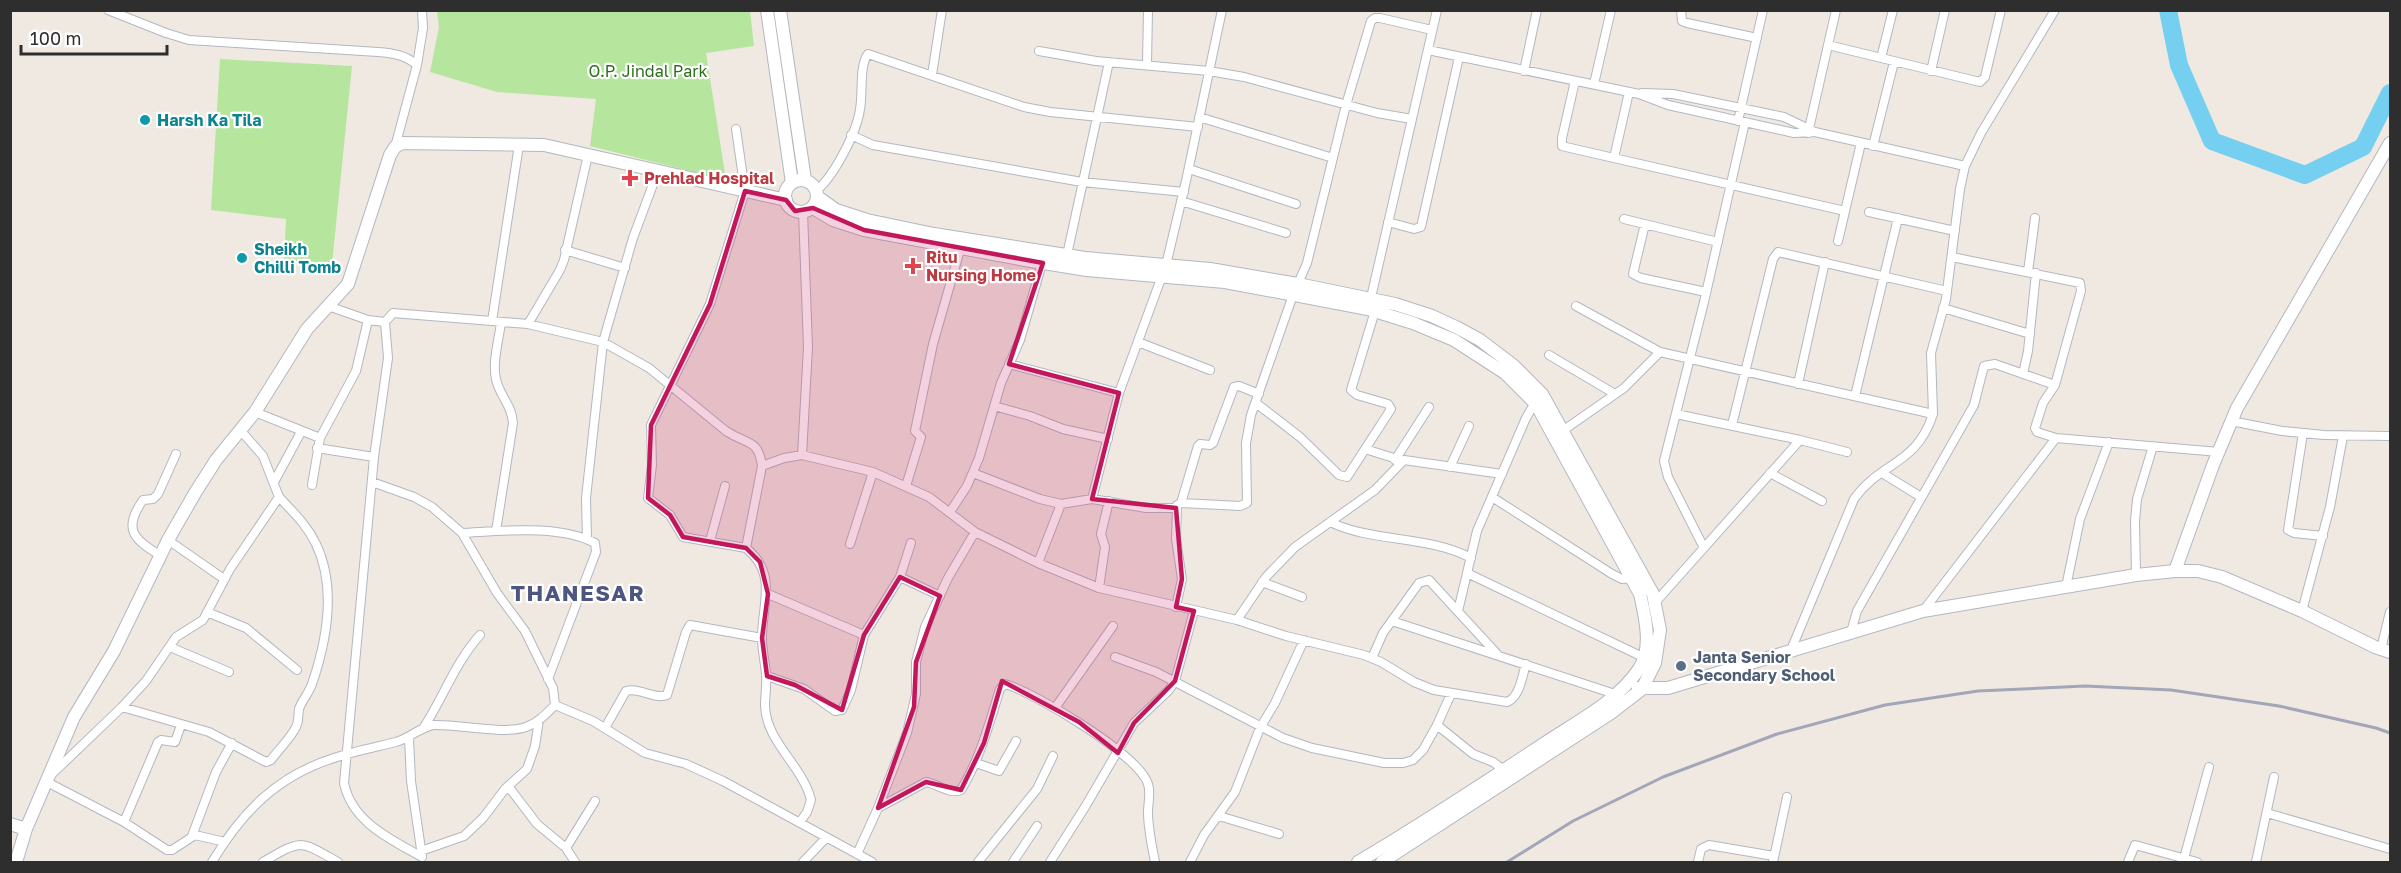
<svg xmlns="http://www.w3.org/2000/svg" width="2401" height="873" viewBox="0 0 2401 873" font-family="'Golos Text',sans-serif">
	<style>
		.green { fill: #b6e59e }
		.lines { fill: none; stroke-linecap: round; stroke-linejoin: round }
		.river { stroke: #75cff0; stroke-width: 18 }
		.street-casing { stroke: #b4b7c1; stroke-width: 10 }
		.secondary-casing { stroke: #b4b7c1; stroke-width: 14 }
		.street { stroke: #fff; stroke-width: 8 }
		.secondary { stroke: #fff; stroke-width: 12 }
		.rail { stroke: #a3a6b8; stroke-width: 3 }
		.marked { fill: #c2185b; fill-opacity: 0.2; stroke: #c2185b; stroke-width: 4.5; stroke-linejoin: round }
		.culture-dot { fill: #0f9aa8; stroke: #fff; stroke-width: 2 }
		.health-dot { fill: #e0444e; stroke: #fff; stroke-width: 2 }
		.service-dot { fill: #5c6f8a; stroke: #fff; stroke-width: 2 }
		.labels { text-anchor: middle; dominant-baseline: central; stroke-width: 4.5; stroke-linejoin: round; paint-order: stroke }
		.park-label { font-size: 16px; fill: #2c6e1b; stroke: #fff }
		.culture-label { font-size: 16px; font-weight: bold; fill: #0d838f; stroke: #fff; text-anchor: start }
		.health-label { font-size: 16px; font-weight: bold; fill: #be3a42; stroke: #fff; text-anchor: start }
		.service-label { font-size: 16px; font-weight: bold; fill: #4e5e75; stroke: #fff; text-anchor: start }
		.district-label { font-size: 22px; font-weight: bold; letter-spacing: 1.5px; fill: #4d5680; stroke: #fff }
	</style>
	<rect width="100%" height="100%" fill="#efe9e1"/>
	<path class="green" d="M437 11H750L754 46 706 53 726 180 590 146 596 99 497 92 430 72 439 27Z
		M220 59 352 66 332 264 284 260 286 219 211 210Z"/>
	<g class="lines">
		<path class="river" d="M2168 10 2179 65 2212 141 2305 175 2363 147 2390 93"/>
		<defs>
			<path id="street" d="M108 10 166 33 189 40 378 52C393 53 405 55 417 65L395 147
				M1681 10 1682 21 1687 23 1757 38
				M1828 45 1980 82 1985 77 2001 10
				M1428 50 1639 94 1668 105 1794 133 1815 132
				M1039 51 1096 61 1209 71 1244 77 1377 113 1412 119
				M1881 58 1893 10
				M417 65 423 28 422 10
				M1147 65 1148 10
				M1524 71 1537 10
				M1931 71 1945 10
				M932 75 942 10
				M1575 81 1562 138V146L1566 147 1845 211
				M1594 84 1611 10
				M1642 93 1673 94 1784 117 1815 132 1965 166
				M1199 117 1333 158
				M1738 121 1763 10
				M736 129 745 191 710 304 651 425 652 465 648 498 670 515 683 537 746 548
				M1808 133 1836 10
				M851 135 873 145 1082 182 1184 192
				M1873 146 1894 62
				M1614 158 1629 92
				M1189 169 1296 204
				M817 190C834 176 857 132 860 109 863 95 859 65 868 54L1024 107 1050 112 1198 127
				M1181 201 1286 233
				M1869 212 1955 231
				M1624 219 1718 242
				M1388 222 1414 229 1421 227 1459 57
				M1645 224 1633 274 1641 278 1706 292
				M1838 241 1861 143
				M565 250 625 268
				M1067 255 1109 62
				M1952 257 2080 283 2081 291 2055 385 2043 403 2035 428 2037 432 2056 438
				M2028 272 2035 218
				M1370 302 1437 10
				M328 306 368 320 385 322
				M1576 306 1660 352
				M1943 308 2030 334
				M492 321 519 145
				M528 324 560 270 564 260 588 155
				M1138 342 1210 370
				M1549 355 1615 394
				M1009 364 1119 393
				M2023 374 2028 351 2036 273
				M1798 384 1825 262
				M1855 396 1898 218
				M1256 403 1300 437 1339 475 1347 477 1391 409 1388 404 1357 395 1351 390 1375 311
				M994 406 1030 416 1063 429 1108 439
				M255 412 320 438
				M1676 414 1800 440 1847 452
				M2231 421 2282 431 2324 435 2390 436
				M1732 425 1773 259 1778 252 1947 291
				M2303 433 2288 530 2294 533 2323 536
				M1558 434 1624 388 1660 352 1933 414
				M317 448 374 457
				M1365 449 1400 460
				M802 455 808 347 803 212
				M1395 460 1429 407
				M762 466 746 548C778 574 762 603 762 638 762 650 765 662 766 674 767 685 765 696 765 706 766 742 803 766 811 800L807 812 800 822
				M1450 467 1469 426
				M973 473 1040 499 1061 504 1092 499 1146 508H1176
				M1770 473 1822 501
				M1882 473 1921 497
				M274 482 301 432
				M372 482 414 497 432 507 462 533 497 593 525 631 553 688 555 705
				M312 485 320 438 356 371 368 320
				M906 486 921 437 915 431 933 344 962 243
				M1492 497 1612 574 1622 579 1635 578
				M1092 499 1119 393 1166 265 1186 181 1222 10
				M1181 503 1198 446 1200 444 1210 445 1213 443 1234 387 1239 386 1259 394
				M950 512 967 486 979 458 1001 383 1020 340 1043 260
				M1330 522C1374 543 1428 535 1471 558
				M496 531 513 423C512 405 499 395 496 379 492 362 499 340 501 322
				M462 533C502 531 559 524 595 543L596 552 548 679
				M587 539 586 498 603 342 633 238 658 171
				M168 540 224 579
				M710 541 725 486
				M850 544 873 472
				M1704 548 1668 477 1664 461 1704 302 1745 122
				M161 556C134 539 122 530 143 500L153 499 158 494 176 454
				M1038 563 1061 504
				M1467 573 1647 659
				M2136 575 2135 521 2137 499 2153 446
				M900 577 940 596
				M1262 582 1302 597
				M2066 587 2080 519 2109 442
				M1099 588 1105 547 1101 534 1109 501
				M768 594 864 635
				M1653 605 1800 440
				M1176 607 1182 579 1176 539 1177 505 1181 503 1240 506 1247 503 1246 443 1251 415 1293 295 1307 263 1346 105 1371 21 1375 18H1380L1432 30
				M1458 611 1477 531 1526 418 1537 399
				M1923 611 2056 438 2219 452
				M2302 611 2330 507 2343 436
				M207 612 246 628 297 670
				M1237 620 1266 577 1295 547 1375 490 1404 460 1502 474
				M1392 621 1618 695
				M1851 632 1857 611 1974 405 1984 366 1995 364 2055 385
				M170 647 229 672
				M2381 649 2390 612
				M1791 650 1854 499C1880 462 1917 465 1933 414L1931 353 1946 299 1960 189 1965 166 1981 133 2055 10
				M1115 657 1156 672 1283 738 1312 748 1384 763H1403L1413 760 1423 750 1437 725 1451 694
				M1372 658 1383 633 1419 583 1429 580 1497 654
				M767 676 804 689 835 711 842 710 851 690 864 635 900 577 911 543
				M122 707 209 732 266 762 271 760C279 749 290 739 296 727 299 721 298 715 299 709 302 700 309 693 312 684 327 640 337 588 316 544 307 525 293 512 279 497
				M1055 708 1113 626
				M1437 725 1473 754 1493 762 1508 773
				M424 727C444 696 455 663 480 635
				M605 728 626 691C640 687 654 700 667 695L686 632 690 625 762 638
				M409 738 411 781 422 856
				M976 763 999 771 1016 741
				M52 774 122 707 146 681 176 637 203 620 230 569 279 497 263 456 241 431
				M47 782 124 822 167 850H172L195 835 225 842
				M508 786 537 824 566 848 575 862
				M878 808 926 782C938 784 950 795 961 790 980 759 989 724 1000 689L1005 684C1036 693 1139 755 1148 784 1151 793 1148 803 1148 812 1148 829 1152 846 1155 862
				M2267 813 2390 849
				M1219 816 1279 834
				M124 822 158 742 161 740 175 742 181 725
				M192 836 216 772 232 743
				M566 848 595 801
				M421 851 464 836 483 818 505 789 527 769 535 746 539 720
				M857 854 878 808 907 733 916 694V662L925 627 948 578 975 532
				M422 857C390 839 352 822 344 783L374 457 388 358 385 322 393 313 528 324 603 342 649 368 726 431C747 445 758 438 762 466L784 458 802 455 873 472 929 497 975 532 1038 563 1099 588 1237 620 1286 636 1364 655 1381 662 1414 682 1434 690 1507 702C1520 697 1522 676 1526 664
				M212 862C242 812 277 776 334 758 354 751 376 747 396 742 410 738 419 728 433 725 459 724 503 735 526 727 538 723 547 713 555 705L593 721 645 753 686 764 723 781 872 862
				M263 862C302 839 299 840 338 862
				M803 862 826 838
				M978 862 1037 789 1053 756
				M1013 862 1037 826
				M1050 862 1085 807 1134 723 1169 690 1175 681 1194 611
				M1190 862 1204 835 1235 792 1260 728 1275 703 1304 640
				M1698 862 1701 849 1709 845 1774 856
				M1773 862 1787 797
				M2128 862 2135 845 2197 862
				M2183 862 2209 767
				M2256 862 2274 777"/>
			<path id="secondary" d="M767 10 792 183
				M780 10 805 180
				M785 196a16 16 0 1 1 32 0a16 16 0 1 1-32 0Z
				M818 197 836 210 867 220 934 234 1085 258 1210 269 1298 284 1395 304 1432 316 1458 328 1480 340 1513 365 1542 394 1653 594 1660 630 1655 663 1642 689 1611 713 1382 862
				M813 208 833 220 864 230 1025 260 1087 270 1225 282 1368 309 1413 323 1454 340 1505 373 1536 404 1640 594C1645 616 1653 648 1639 669 1617 702 1574 723 1542 745 1481 785 1421 825 1358 862
				M2175 571 2213 465 2237 408 2390 143
				M1638 688H1668L1923 611 2136 575 2175 571H2198L2222 577 2302 611 2375 647 2390 652
				M10 824 26 829
				M16 862 26 829 74 717 114 651 168 540 195 493 216 460 255 412 307 329 348 284 390 155 395 147 402 143 544 145 786 200"/>
		</defs>
		<use href="#street" class="street-casing"/>
		<use href="#secondary" class="secondary-casing"/>
		<use href="#street" class="street"/>
		<use href="#secondary" class="secondary"/>
		<path class="rail" d="M1507 862 1573 821 1663 777 1777 734 1885 705 1978 691 2085 686 2171 690 2279 706 2376 728 2390 733"/>
	</g>
	<path class="marked" d="M745 191 786 200 795 211 813 208 864 230 1043 263 1009 364 1119 393 1092 499 1176 508 1182 579 1176 607 1194 611 1175 681 1134 723 1118 753 1079 722 1002 681 984 743 961 790 926 782 878 808 914 707 916 662 940 596 900 577 864 635 842 710 795 685 767 676 762 638 768 594 760 562 746 548 683 537 670 515 648 498 651 425 710 304Z"/>
	<g class="culture-dot">
		<circle cx="145" cy="120" r="6"/>
		<circle cx="242" cy="258" r="6"/>
	</g>
	<g class="health-dot">
		<path d="M627 169h6v6h6v6h-6v6h-6v-6h-6v-6h6z"/>
		<path d="M910 257h6v6h6v6h-6v6h-6v-6h-6v-6h6z"/>
	</g>
	<circle class="service-dot" cx="1681" cy="666" r="6"/>
	<g class="labels">
		<g class="park-label">
			<text x="648" y="71">O.P. Jindal Park</text>
		</g>
		<g class="culture-label">
			<text x="157" y="120">Harsh Ka Tila</text>
			<text x="254" y="249">Sheikh<tspan x="254" dy="18">Chilli Tomb</tspan></text>
		</g>
		<g class="health-label">
			<text x="644" y="178">Prehlad Hospital</text>
			<text x="926" y="257">Ritu<tspan x="926" dy="18">Nursing Home</tspan></text>
		</g>
		<g class="service-label">
			<text x="1693" y="657">Janta Senior<tspan x="1693" dy="18">Secondary School</tspan></text>
		</g>
		<g class="district-label">
			<text x="578" y="592">THANESAR</text>
		</g>
	</g>
	<rect width="2401" height="873" fill="none" stroke="#2e2e2e" stroke-width="24"/>
	<path d="M21 45v9h146v-9" fill="none" stroke="#2e2e2e" stroke-width="3"/>
	<text x="30" y="45" font-size="18" fill="#2e2e2e" stroke="#ffffff" stroke-width="4.5" paint-order="stroke">100 m</text>
</svg>
